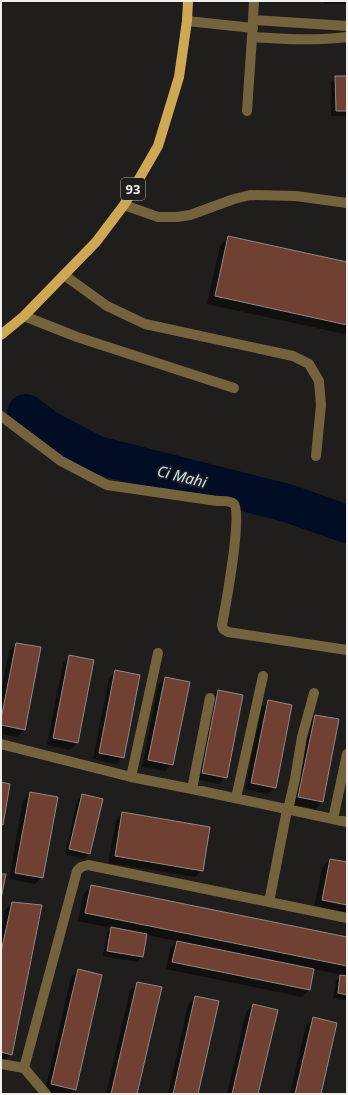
<svg xmlns="http://www.w3.org/2000/svg" width="348" height="1095" viewBox="0 0 348 1095" font-family="'Noto Sans',sans-serif">
	<style>
		.shadow { fill: #0007 }
		.lines { fill: none; stroke-linecap: round; stroke-linejoin: round }
		.river { stroke: #000d24; stroke-width: 38 }
		.building { fill: #704133; stroke: #8d8988 }
		.lane { stroke: #75633d; stroke-width: 10 }
		.street { stroke: #75633d; stroke-width: 10 }
		.primary { stroke: #cea855; stroke-width: 10 }
		.labels { text-anchor: middle; dominant-baseline: central; stroke-width: 3.5; stroke-linejoin: round; paint-order: stroke }
		.shield { fill: #201e1c; stroke: #b2b0af; stroke-width: 1 }
		.shield-label { font-size: 13px; font-weight: bold; fill: #f1efee }
		.water-label { font-size: 15px; font-style: italic; fill: #cae1f8; stroke: #201e1c }
	</style>
	<rect width="100%" height="100%" fill="#201e1c"/>
	<path class="shadow" d="M324 1H347V2L345 4H324Z
		M336 77H347V116H331V82Z
		M228 237 347 263V331L344 334 207 304 220 246Z
		M16 644 24 730 17 737 1 734V692L9 651Z
		M70 656 77 743 70 750 47 745 63 663Z
		M116 671 123 757 116 764 93 759 109 678Z
		M165 678 172 764 165 771 142 767 158 685Z
		M219 691 226 777 219 784 196 779 211 698Z
		M268 701 275 787 268 794 245 789 261 708Z
		M315 716 338 720 322 802 315 809 292 804 308 723Z
		M31 793 42 877 35 884 9 879 23 800Z
		M82 795 89 854 84 859 65 854 77 801Z
		M123 813 202 870 195 877 108 863 116 820Z
		M330 860 347 863V914L314 908 322 868Z
		M91 886 347 938V1000L333 998 336 981 342 975 313 969 309 990 302 997 166 969 170 949 177 941 146 935 142 957 137 962 103 956 107 933 112 928 78 921 83 895Z
		M12 903 11 1054 4 1061 1 1060V930L5 910Z
		M78 970 75 1089 70 1094H59L45 1091 71 977Z
		M138 983 136 1094H106L130 990Z
		M195 997 197 1094H168L188 1004Z
		M253 1005 257 1094H227L246 1012Z
		M313 1018 320 1094H290L306 1025Z"/>
	<g class="lines">
		<path class="river" d="M26 413 47 429 97 455 287 503 347 524"/>
	</g>
	<path class="building" d="M335 76H347V111H336Z
		M228 236 347 262V325L215 296Z
		M16 643 41 647 25 730 1 725V719Z
		M69 655 94 660 78 743 53 738Z
		M115 670 140 675 124 758 99 753Z
		M165 677 190 682 173 765 148 760Z
		M218 690 243 695 227 778 202 773Z
		M268 700 292 705 276 788 251 783Z
		M315 715 339 719 323 802 298 797Z
		M1 782 10 784 3 825 1 824Z
		M30 792 58 797 43 878 15 873Z
		M82 794 103 799 90 854 69 849Z
		M122 812 210 827 203 871 115 856Z
		M330 859 347 862V905L322 900Z
		M1 874H6L1 899Z
		M91 885 347 937V966L85 913Z
		M12 902 42 905 12 1055 1 1052V952Z
		M111 927 147 934 143 957 107 951Z
		M177 941 314 969 310 990 172 962Z
		M78 969 102 975 76 1090 51 1084Z
		M340 975 347 976V995L338 993Z
		M137 982 162 987 137 1094H111Z
		M195 996 219 1001 198 1094H173Z
		M253 1004 278 1010 258 1094H232Z
		M313 1017 337 1023 321 1094H295Z"/>
	<g class="lines">
		<path class="lane" d="M124 205 158 217H177L190 215 234 199 250 195 296 196 347 203
			M64 275 107 306 145 324 293 356 309 364 319 381 321 405 316 456
			M24 316 77 337 234 388
			M269 902 287 810
			M1 1064 24 1068 46 1094
			M24 1068 77 871 81 867 88 865 347 918"/>
		<path class="street" d="M253 20 347 26
			M187 21 253 28
			M252 37C284 39 315 41 347 37
			M247 111 252 37 254 1
			M1 416 61 461 107 485 217 501C222 501 230 500 234 504 243 512 225 609 222 625L223 629 228 632 347 650
			M1 744 131 777 192 789 347 822
			M131 777 158 653
			M192 789 210 698
			M236 798 263 676
			M288 810 295 779 302 737 314 693
			M333 819 347 754"/>
		<path class="primary" d="M1 335 24 316 96 242 124 205 158 146 179 77 187 21 188 1"/>
	</g>
	<g class="labels">
		<rect class="shield" x="121" y="178" width="24" height="22" rx="3"/>
		<g class="shield-label">
			<text x="133" y="189">93</text>
		</g>
		<g class="water-label">
			<text transform="translate(182 476) rotate(14)">Ci Mahi</text>
		</g>
	</g>
	<rect width="348" height="1095" fill="none" stroke="#f1efee" stroke-width="4"/>
</svg>
